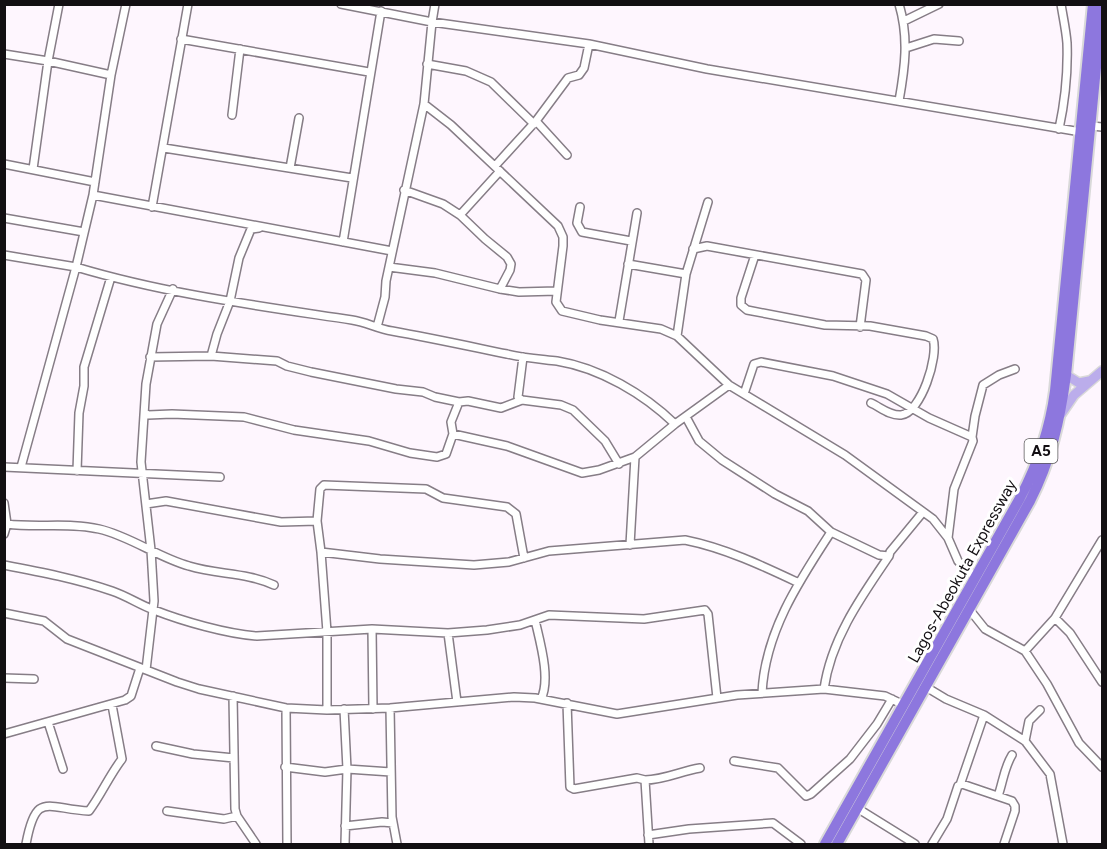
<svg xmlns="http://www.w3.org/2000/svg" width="1107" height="849" viewBox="0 0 1107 849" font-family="Figtree,sans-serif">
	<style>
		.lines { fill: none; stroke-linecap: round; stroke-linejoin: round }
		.minor-casing { stroke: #867d86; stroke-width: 10 }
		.major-casing { stroke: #d9d9d9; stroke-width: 12 }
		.highway-casing { stroke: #d9d9d9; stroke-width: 14 }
		.minor { stroke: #fff; stroke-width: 7 }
		.major { stroke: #bbadeb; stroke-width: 9 }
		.highway { stroke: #8d77de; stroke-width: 10 }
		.labels { text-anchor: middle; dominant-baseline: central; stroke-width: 6; stroke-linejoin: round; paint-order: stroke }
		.shield { fill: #fff; stroke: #595759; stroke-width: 1.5 }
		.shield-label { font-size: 15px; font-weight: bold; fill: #120f12 }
		.street-label { font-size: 16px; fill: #120f12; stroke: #fff }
	</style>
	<rect width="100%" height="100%" fill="#fef6fe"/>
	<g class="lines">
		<defs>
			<path id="minor" d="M126 4 111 75 93 195 76 267C166 294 260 306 352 320 366 322 378 329 392 331 431 338 468 346 507 354 524 358 540 359 557 361 600 368 644 394 675 424
				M341 4 432 22 589 44 707 69 1081 132
				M899 4C909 38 905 67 899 101
				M904 21 939 4
				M181 39 369 72
				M906 48 934 39 959 41
				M4 54 48 61 111 75
				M427 64 466 71 491 82 534 124
				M424 104 451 125 558 226 563 237V246L556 302 562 311 600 320 661 329 677 336 729 385 845 455 933 519 948 538 958 561 975 577
				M232 115 240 49
				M536 121 567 155
				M1092 126 1102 127
				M1059 129C1065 101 1068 71 1067 43 1066 30 1063 17 1061 4
				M164 148 352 178
				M4 164 95 182
				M495 166 536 121 568 78 579 75 584 68 589 44
				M290 168 299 118
				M33 169 48 61 59 4
				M404 190 443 204 460 215 485 239 507 257 511 264 510 270 500 289
				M93 195 392 251
				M152 207 188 4
				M580 207 577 223 582 232 631 241
				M460 215 500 171
				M4 218 84 232
				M343 242 381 11
				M693 249 707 246 862 274 866 280 860 327
				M4 255 76 267 21 467
				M755 255 741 298V305L747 310 825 325 870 326 926 336 933 339C939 356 921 413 901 415 890 416 880 407 871 403
				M628 264 686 274
				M389 267 435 273 500 289 519 292 557 291
				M619 321 637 213
				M377 327 385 297 386 281 424 104 432 22 435 4
				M677 336 686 274 708 202
				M211 356 217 334 230 301 239 258 251 229 259 228
				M150 357 211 356 277 361 287 366 311 372 396 389 423 392 435 397 459 402 451 422 453 434 507 446 582 473 599 470 635 457 675 424 729 385
				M523 357 518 397 522 400 561 405 573 410 605 441 619 464
				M744 394 754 364 761 362 833 376 887 394 929 418 972 437 973 441 954 489 948 538
				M459 402 468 401 501 408 522 400
				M145 413 148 415 172 414 244 417 294 430 369 441 410 453 437 457 446 454 453 434
				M686 417 699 441 722 460 775 494 808 511 831 532 879 555 889 556 890 552 923 512
				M972 437 975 416 983 385 999 375 1015 369
				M4 467 220 477
				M77 471 79 413 84 386V367L111 277
				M4 503 7 524 4 534
				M146 504 166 501 281 522 317 521
				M7 524C37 528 70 522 99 529 130 536 159 558 189 566 218 575 245 572 274 585
				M630 545 635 457
				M321 552 380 559 474 565 509 562 549 551 685 540C725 548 763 566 799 583
				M4 565C41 572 77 579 112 591 127 596 140 605 154 610 182 621 227 634 257 636L372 629 448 633 487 630 520 625 549 615 644 619 705 610 708 614 717 698
				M969 609 985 629 1025 651 1047 684 1079 743 1102 767
				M4 613 44 621 67 639 177 682 199 689 286 708 327 710 390 708 514 697 535 698 617 714 737 695 824 689 885 696 904 705
				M1055 618 1070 633 1102 682
				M535 620C540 642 551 679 541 699
				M372 629 373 709
				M448 633 457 702
				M1025 651 1055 618 1102 540
				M146 670 154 601 151 550 141 462 146 384 157 324 173 289
				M4 678 34 679
				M926 687 946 699 984 715 960 785
				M824 689C831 639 861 597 889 556
				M762 693C765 632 799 581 831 532
				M233 696 235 809 237 816 256 844
				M567 703 570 787 574 789 637 778 645 780 649 844
				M286 708 287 844
				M390 708 392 817 397 844
				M344 709 347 769 345 844
				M327 710V632L321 552 317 521 320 489 324 485 426 489 443 498 507 507 516 514 524 558
				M984 715 1025 741 1050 774 1063 844
				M48 722 63 769
				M4 734 125 700 131 696 140 668
				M1025 741 1029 721 1040 710
				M156 746 193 754 234 758
				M734 761 778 768 806 796 811 794 850 759 877 724 892 699
				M285 767 325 772 347 769 391 772
				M645 780C664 780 681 771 700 768
				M998 796C1003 782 1004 768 1012 755
				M857 808 915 844
				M167 811 224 819 237 816
				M345 826 382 822 393 823
				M648 835 689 829 773 823 801 844
				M26 844C36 790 47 809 89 811 101 795 109 776 122 759L112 705
				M932 844 947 819 958 786 962 784 1012 801 1015 806V811L1004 844"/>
			<path id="major" d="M1066 375 1079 383 1089 381
				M1061 414 1074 395 1102 371"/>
			<path id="highway" d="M825 844 1020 498C1038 464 1050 429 1055 391L1093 4
				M837 844 1030 501C1051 460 1060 420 1066 375L1102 6"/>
		</defs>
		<use href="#minor" class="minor-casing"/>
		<use href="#major" class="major-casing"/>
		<use href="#highway" class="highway-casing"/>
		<use href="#minor" class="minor"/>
		<use href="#major" class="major"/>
		<use href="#highway" class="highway"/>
	</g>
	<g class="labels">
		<rect class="shield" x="1024.5" y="439" width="33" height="24" rx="4.5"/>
		<g class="shield-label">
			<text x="1041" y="451">A5</text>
		</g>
		<g class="street-label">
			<text transform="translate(962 571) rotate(-61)">Lagos-Abeokuta Expressway</text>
		</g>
	</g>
	<rect width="1107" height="849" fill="none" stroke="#120f12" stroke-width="12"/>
</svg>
